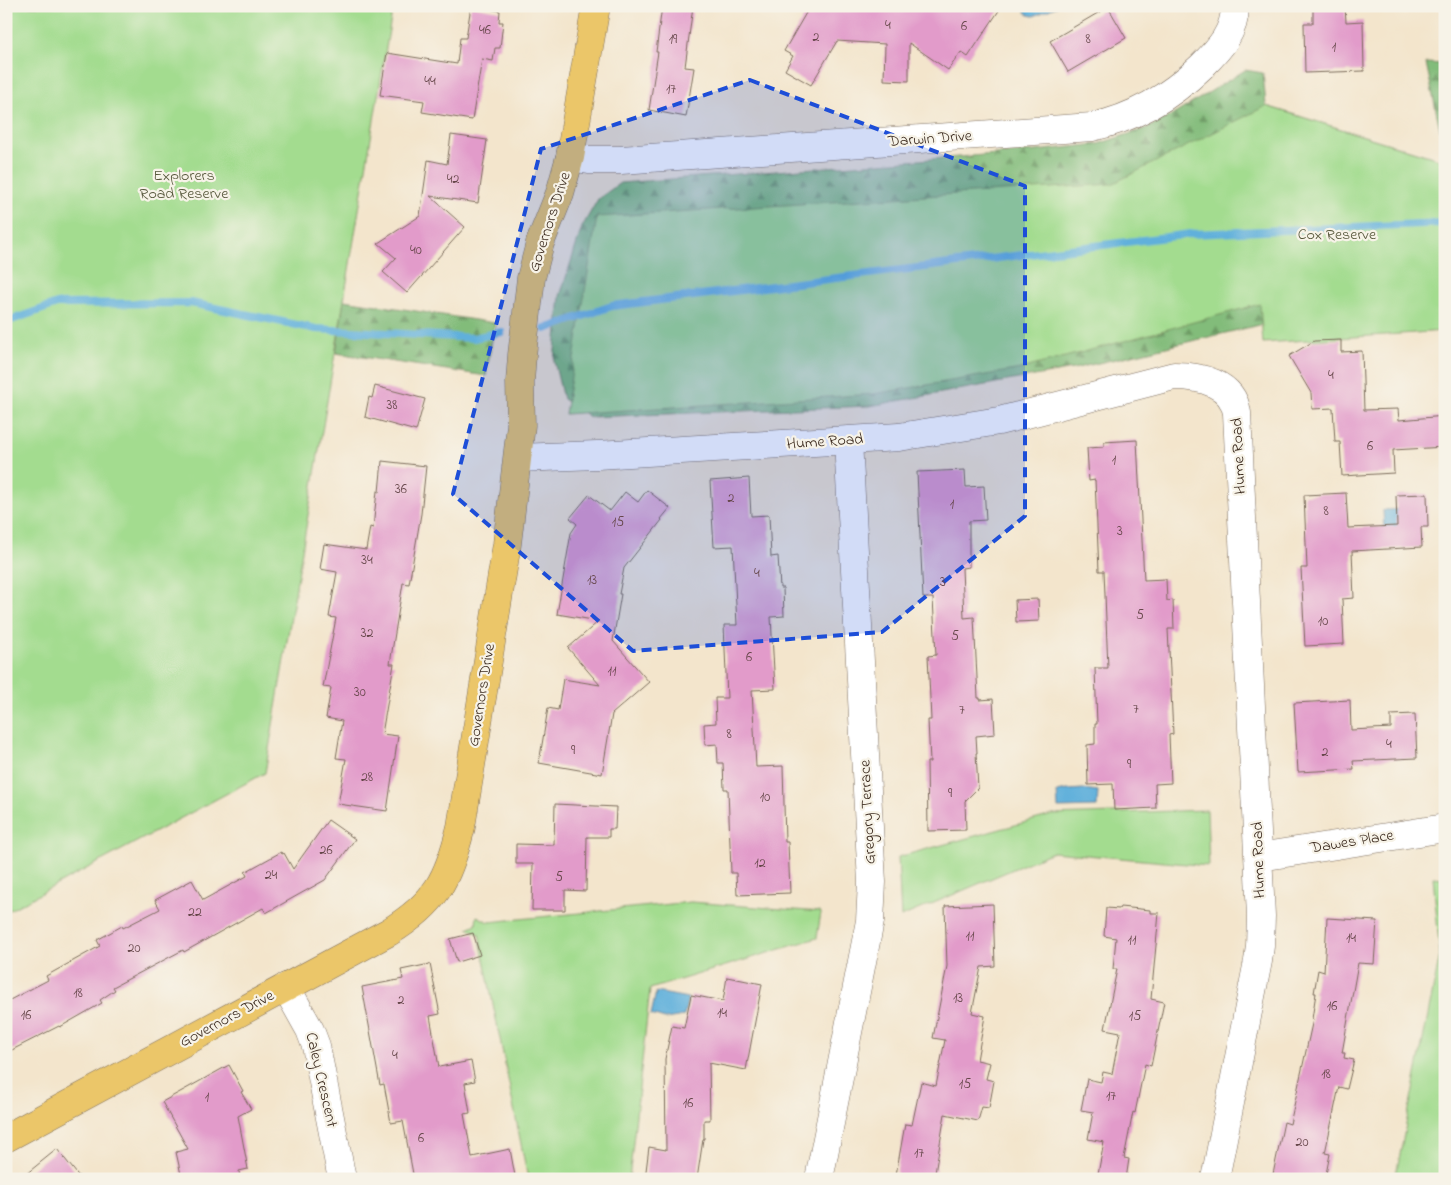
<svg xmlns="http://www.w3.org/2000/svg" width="1451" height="1185" viewBox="0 0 1451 1185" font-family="'Indie Flower',sans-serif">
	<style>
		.forest { fill: url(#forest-firs); stroke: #5e734c }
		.park { fill: #a3dc8f; stroke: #6f8356 }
		.water { fill: #61b0db; stroke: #4e6d7c }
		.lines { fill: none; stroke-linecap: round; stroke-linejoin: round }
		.stream { stroke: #61b0db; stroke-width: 8 }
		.building { fill: #e29bca }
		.minor-casing { stroke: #7b6b5b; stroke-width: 29 }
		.major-casing { stroke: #7b6b5b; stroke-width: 29 }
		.minor { stroke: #fff; stroke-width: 28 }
		.major { stroke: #ebc669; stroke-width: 28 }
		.marked { fill: #1d4ed8; fill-opacity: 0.2; stroke: #1d4ed8; stroke-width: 4; stroke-dasharray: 10 6; stroke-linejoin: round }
		.labels { text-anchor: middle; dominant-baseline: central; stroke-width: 4.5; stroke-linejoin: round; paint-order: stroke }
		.number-label { font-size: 14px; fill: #654649 }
		.street-label { font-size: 16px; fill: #3b2a1e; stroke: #f7f3e8 }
		.park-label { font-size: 16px; fill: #55563a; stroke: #f7f3e8 }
	</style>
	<defs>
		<pattern id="forest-firs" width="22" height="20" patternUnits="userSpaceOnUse" patternTransform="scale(1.25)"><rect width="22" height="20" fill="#82bc7a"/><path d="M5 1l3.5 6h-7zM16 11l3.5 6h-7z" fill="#6c9963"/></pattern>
	</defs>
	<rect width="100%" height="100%" fill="#f7f3e8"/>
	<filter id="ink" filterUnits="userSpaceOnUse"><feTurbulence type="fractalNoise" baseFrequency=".02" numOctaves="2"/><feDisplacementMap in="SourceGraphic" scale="10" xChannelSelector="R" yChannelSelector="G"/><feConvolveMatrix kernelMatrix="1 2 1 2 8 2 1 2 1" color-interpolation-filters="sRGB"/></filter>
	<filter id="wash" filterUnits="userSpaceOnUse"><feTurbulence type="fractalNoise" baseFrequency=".0096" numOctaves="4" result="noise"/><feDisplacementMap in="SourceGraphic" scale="20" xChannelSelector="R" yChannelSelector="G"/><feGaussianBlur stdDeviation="1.12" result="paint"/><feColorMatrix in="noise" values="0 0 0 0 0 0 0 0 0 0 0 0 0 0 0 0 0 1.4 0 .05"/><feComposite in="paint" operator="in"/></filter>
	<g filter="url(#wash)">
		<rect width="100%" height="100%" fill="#f3e5cc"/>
		<path class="forest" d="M1426 63 1445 64V153Z
			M1245 70 1263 73 1266 106 1445 161 1285 319 1073 369 870 406 590 417 563 399 554 361 560 296 582 227 598 199 620 183 1036 151 1098 144 1147 128 1176 113Z
			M344 300 495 323 486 376 336 353Z"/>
		<path class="park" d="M6 6H393L265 773 6 912Z
			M1266 106 1445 161V331L1263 343 1260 304 1021 369 874 394 565 414 597 217 1112 184Z
			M1207 810 1209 866 1053 852 901 917 898 857 1052 815Z
			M1433 877 1445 878V1179H1395L1440 955Z
			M691 902 821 912 817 938 650 989 629 1179H528L479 934 468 928 476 924 477 916 489 922Z"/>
		<path class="water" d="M1024 6H1058L1034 16C1028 16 1024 12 1024 6Z
			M1404 509 1405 546 1385 547 1383 510Z
			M1083 789 1098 791 1097 807 1058 808 1057 792 1068 790Z
			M656 992 688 998 684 1016 665 1019 651 1015Z"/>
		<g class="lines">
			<path class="stream" d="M6 322 57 304 191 303 316 329 474 338 501 332
				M545 329 612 306 1191 234 1445 223"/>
		</g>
		<g id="blocks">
			<path class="building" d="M471 6 500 11 499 22H503L500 48H495L493 61 482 59 472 120 422 112 424 101 380 95 387 53 457 64 460 38H466Z
				M662 6H693L685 67 694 68 686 117 649 110 658 52H656Z
				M810 6H907V8L939 9 940 6H1002L968 57 961 52 948 70 909 43V81L884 80 885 44 837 41 811 85 785 70 793 56 784 51Z
				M1313 6H1345L1346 22 1363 21 1364 71 1305 73 1304 23H1313Z
				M1108 7 1126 38 1068 72 1050 41Z
				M451 135 487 140 478 203 430 196 465 227 407 293 383 272 396 258 378 243 420 216 428 160 447 164Z
				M1341 340V352L1362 351 1364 410 1398 409 1399 420 1445 416V447L1393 450 1394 473 1342 476 1340 442H1335L1333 408 1312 409 1311 393 1289 356 1314 341Z
				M375 386 425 399 416 431 365 417 369 397 372 398Z
				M1137 440 1144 580 1166 579 1167 601 1173 600 1174 629H1168L1173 734 1169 735 1171 783 1155 784 1156 808 1114 810 1113 784 1088 785 1087 745 1095 744V724H1097L1095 668H1108L1104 571H1099L1095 480 1089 481 1087 448 1104 447V442Z
				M382 461 426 466 421 514 409 584 403 583 390 664H394L382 734 398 736 387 811 338 804 346 759 336 758 342 721 326 718 331 688 323 687 336 618 329 617 337 572 320 569 324 544 366 550 370 527 373 528 377 491 379 492Z
				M965 470 966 487 984 486 986 520 969 521V567L962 568 964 618 974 617 978 698H980V700L993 699 995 734 976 736 977 753H976L978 788 965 801 966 830 928 831 927 762H930L928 720H931L928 656 936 655 933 598H923L917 472Z
				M749 478 751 516 769 515 771 557 778 556 780 588H783L784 616 771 617 775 689 752 690 756 767 783 766 785 842H788L790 893 737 895 736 873H731L728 789H724L723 763H718L717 744 705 745 704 724 716 723 715 698H727L724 625H737L733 546 714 547 710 481Z
				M647 490 670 508 661 519 662 520 624 568 619 594H621L613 641 649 682 612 714 602 774 539 763 548 708 558 710 563 679 600 685 568 648 599 621 557 614 571 533 577 524 570 518 589 495 610 511 625 492 638 502Z
				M1346 493 1348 528 1397 526 1396 495 1427 494 1428 527H1421L1422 547 1352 551 1354 598 1342 599 1344 644 1305 646 1301 568H1307L1304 495Z
				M1038 599 1039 621 1016 622 1015 600Z
				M1350 700 1351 730 1391 728V715L1415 714 1417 758 1353 761 1354 769 1298 772 1294 703Z
				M555 804 616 807 615 829H609V837H587L586 891 565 890V910H532L533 864H516V844L554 845Z
				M328 820 355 839 325 880 266 913 263 908 184 952 183 950 113 987 115 990 100 1000 102 1003 60 1027 59 1026 6 1053V1002L48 980 46 976 100 946 97 940 122 926 123 928 160 909 155 900 192 880 203 900 247 876 245 872 281 852 282 854 284 853 293 869Z
				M993 904 995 966 981 967 972 1013 985 1016 977 1060 990 1063 986 1079 994 1081 989 1108 982 1107 978 1121 945 1114 934 1179H917L896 1175 905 1124 912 1125 921 1082 936 1086 945 1040 933 1038 947 966 945 906Z
				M1120 907 1150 910V913H1159L1151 999 1164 1002 1151 1066 1145 1064 1135 1113 1133 1112 1124 1158 1129 1159 1126 1179H1097L1104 1142 1088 1139 1093 1112 1081 1110 1087 1079 1101 1082 1103 1072 1112 1074 1120 1032 1105 1029 1117 969H1113L1116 938 1104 936 1106 908 1119 909Z
				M1327 918 1377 921 1374 964 1358 963 1342 1053H1345L1344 1058 1354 1060 1347 1089 1339 1087 1325 1153 1330 1154 1325 1179H1272L1284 1122 1290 1124 1313 1019H1312L1316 993H1314L1318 970 1324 972Z
				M473 933 480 955 457 962 450 939Z
				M430 964 440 1014 430 1016 439 1067 471 1061 475 1081 465 1083 470 1113 464 1114 472 1157 510 1149 515 1176 500 1179H414L403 1121 391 1123 384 1084 380 1085 362 987 403 979 401 970Z
				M727 977 762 984 746 1070 709 1063 710 1120H704V1139H703L697 1179H645L649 1147 666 1150 665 1059 672 1026 684 1028 691 995 723 1001Z
				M229 1065 243 1091 241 1092 251 1109 238 1116 248 1169 239 1171 240 1179H182L176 1152 188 1149 162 1102Z
				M57 1149 81 1179H20Z"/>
		</g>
	</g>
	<g filter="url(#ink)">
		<use href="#blocks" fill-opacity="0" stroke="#7b6b5b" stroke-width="1"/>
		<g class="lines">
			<defs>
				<path id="minor" d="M570 157 589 160H621L1092 127C1135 118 1171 96 1202 66 1220 48 1235 32 1235 6
					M518 458 597 455 899 437 999 421 1174 376C1200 376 1233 383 1237 413L1261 916 1260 946 1258 961 1215 1179
					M1259 857 1445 828
					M286 987 310 1030 316 1046 342 1179
					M819 1179 870 921 872 882 848 441"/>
				<path id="major" d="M6 1138 389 932C436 903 448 880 461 827L507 544 521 425 520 382 522 355 531 278 540 243 560 193 570 157 596 6"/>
			</defs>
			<use href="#minor" class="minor-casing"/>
			<use href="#major" class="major-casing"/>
			<use href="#minor" class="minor"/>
			<use href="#major" class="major"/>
		</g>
	</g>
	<path class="marked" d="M750 80 1025 186V516L882 632 633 651 453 494 541 149Z"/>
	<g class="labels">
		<g class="number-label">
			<text x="888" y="25">4</text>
			<text x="964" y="26">6</text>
			<text x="485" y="30">46</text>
			<text x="816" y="37">2</text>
			<text x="673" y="39">19</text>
			<text x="1088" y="39">8</text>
			<text x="1334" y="47">1</text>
			<text x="430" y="81">44</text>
			<text x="671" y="89">17</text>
			<text x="453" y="179">42</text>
			<text x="416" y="250">40</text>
			<text x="1331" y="375">4</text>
			<text x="392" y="405">38</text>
			<text x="1370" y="446">6</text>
			<text x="1114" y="460">1</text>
			<text x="401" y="489">36</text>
			<text x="731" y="498">2</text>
			<text x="952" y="504">1</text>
			<text x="1326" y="511">8</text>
			<text x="618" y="522">15</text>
			<text x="1120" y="531">3</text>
			<text x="367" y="560">34</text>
			<text x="757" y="573">4</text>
			<text x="592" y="580">13</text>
			<text x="943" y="582">3</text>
			<text x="1140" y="615">5</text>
			<text x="1323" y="621">10</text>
			<text x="367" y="633">32</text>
			<text x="955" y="636">5</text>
			<text x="749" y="657">6</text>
			<text x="612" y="671">11</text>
			<text x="360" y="692">30</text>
			<text x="1136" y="709">7</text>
			<text x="962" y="710">7</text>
			<text x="729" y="734">8</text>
			<text x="1389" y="744">4</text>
			<text x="573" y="750">9</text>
			<text x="1325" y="752">2</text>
			<text x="1129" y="764">9</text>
			<text x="367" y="777">28</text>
			<text x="950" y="793">9</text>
			<text x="765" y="797">10</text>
			<text x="326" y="850">26</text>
			<text x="760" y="863">12</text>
			<text x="271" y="875">24</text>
			<text x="559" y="877">5</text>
			<text x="195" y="912">22</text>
			<text x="970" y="936">11</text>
			<text x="1351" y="938">14</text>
			<text x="1132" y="940">11</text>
			<text x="134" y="948">20</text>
			<text x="78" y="993">18</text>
			<text x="958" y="998">13</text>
			<text x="401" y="1000">2</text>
			<text x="1332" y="1006">16</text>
			<text x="722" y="1013">14</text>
			<text x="26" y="1015">16</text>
			<text x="1135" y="1016">15</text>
			<text x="395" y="1055">4</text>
			<text x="1326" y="1074">18</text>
			<text x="965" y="1084">15</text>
			<text x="1111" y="1096">17</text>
			<text x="207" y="1097">1</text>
			<text x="688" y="1103">16</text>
			<text x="421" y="1138">6</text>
			<text x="1302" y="1142">20</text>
			<text x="919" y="1153">17</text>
		</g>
		<g class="street-label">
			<text transform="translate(930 139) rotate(-4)">Darwin Drive</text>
			<text transform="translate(550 222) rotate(-72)">Governors Drive</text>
			<text transform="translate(825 442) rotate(-4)">Hume Road</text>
			<text transform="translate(1239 456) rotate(-93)">Hume Road</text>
			<text transform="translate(482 695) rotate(-81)">Governors Drive</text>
			<text transform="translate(868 812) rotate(-93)">Gregory Terrace</text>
			<text transform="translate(1352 842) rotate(-9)">Dawes Place</text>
			<text transform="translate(1259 860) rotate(-92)">Hume Road</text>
			<text transform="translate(227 1019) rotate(-28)">Governors Drive</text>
			<text transform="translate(321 1080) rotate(77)">Caley Crescent</text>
		</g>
		<g class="park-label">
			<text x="184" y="176">Explorers<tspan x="184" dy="18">Road Reserve</tspan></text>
			<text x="1337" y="235">Cox Reserve</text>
		</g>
	</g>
	<rect width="1451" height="1185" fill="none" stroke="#f7f3e8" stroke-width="25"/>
</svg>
